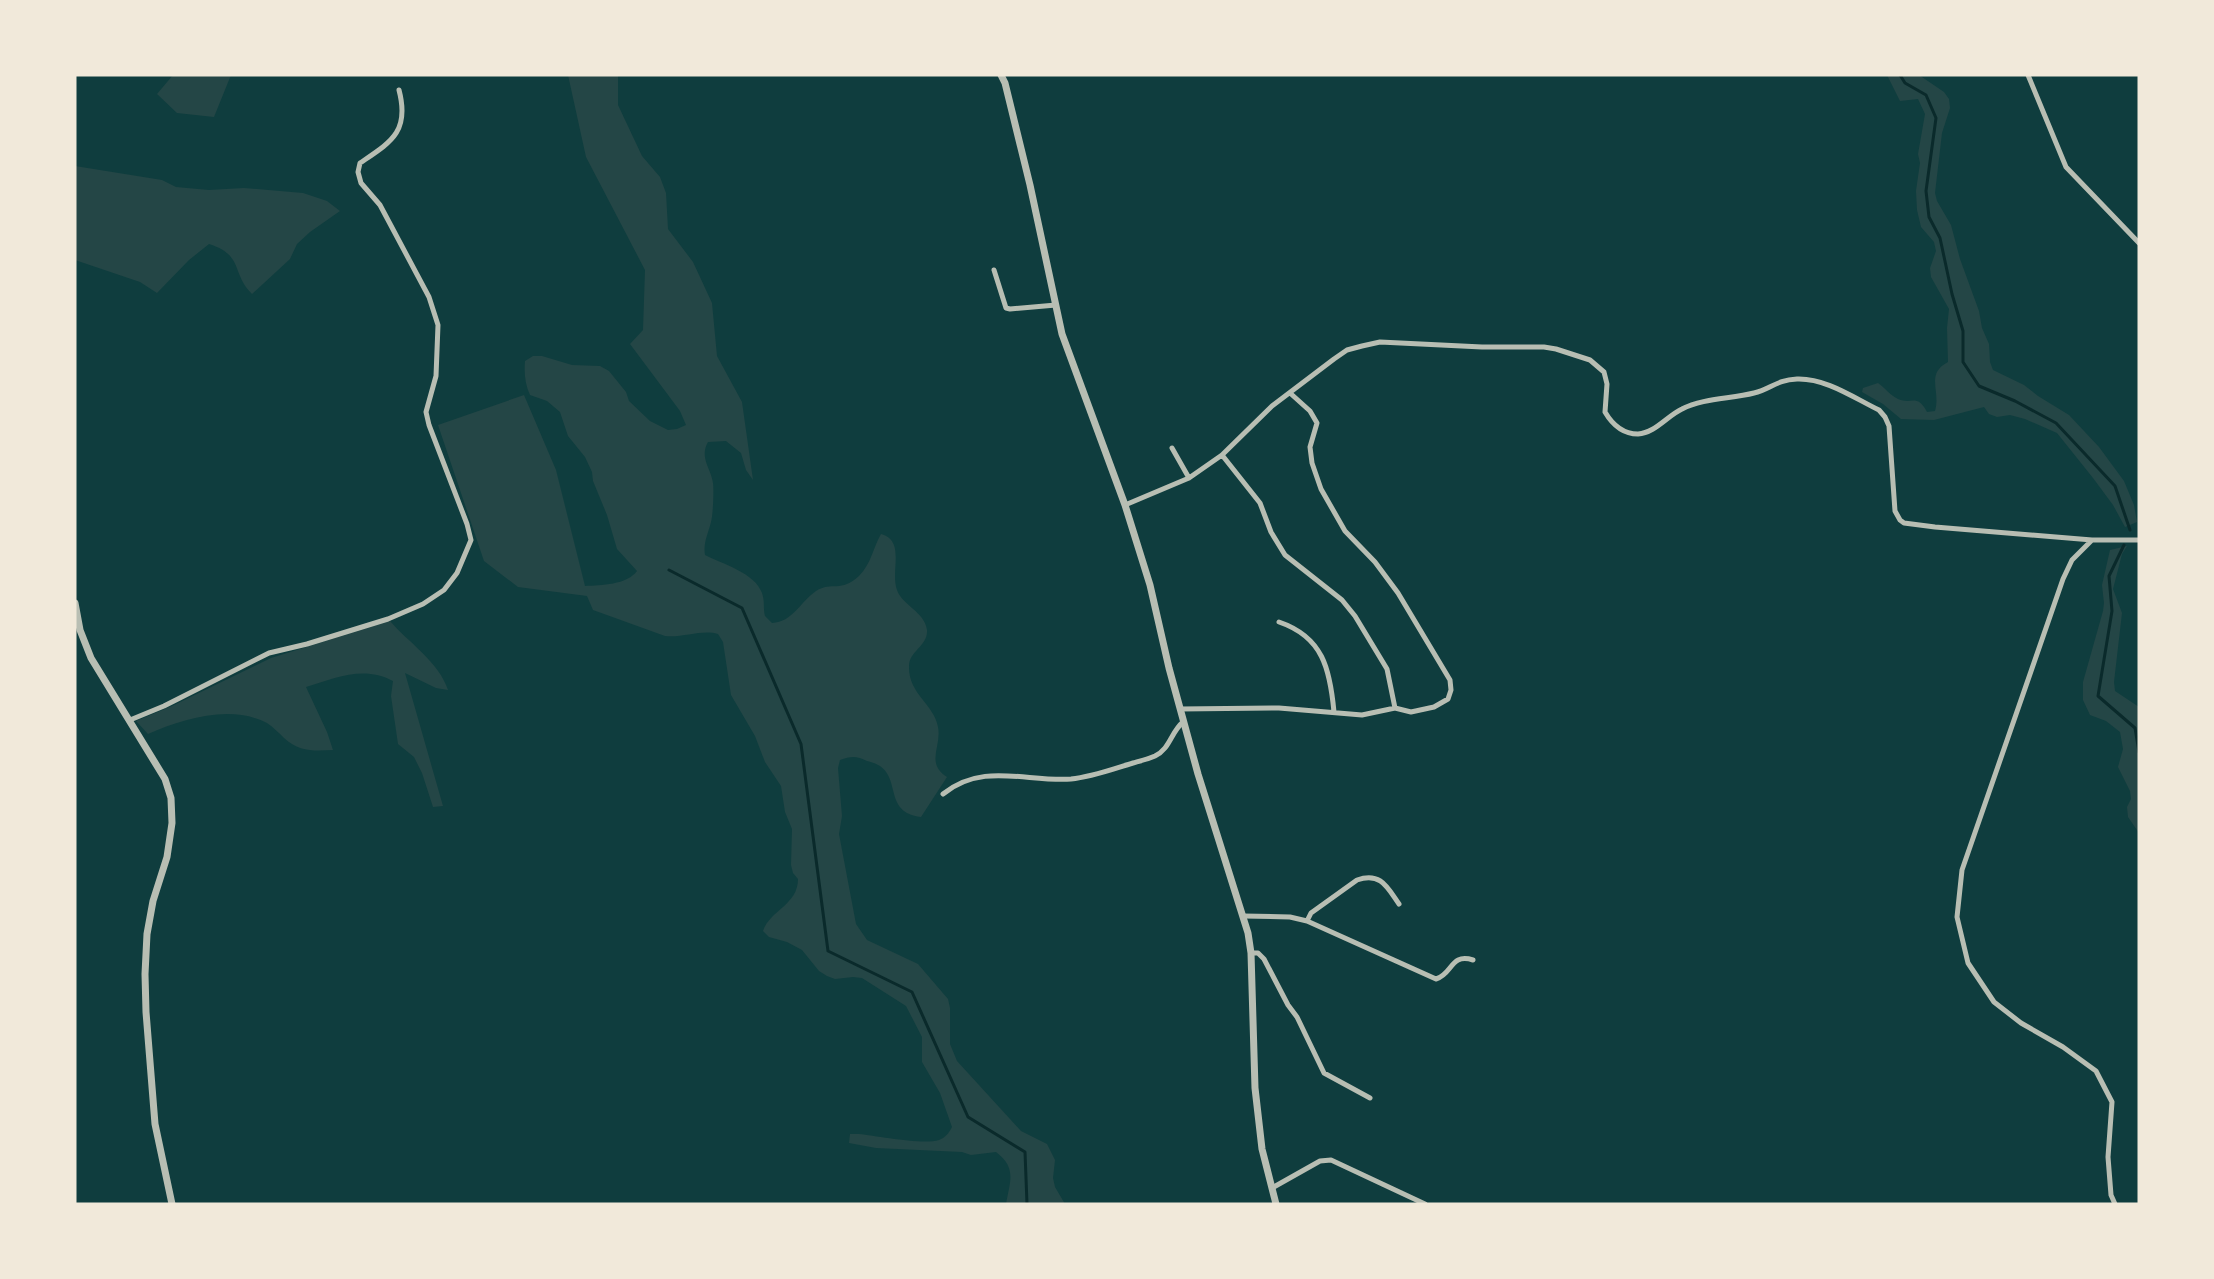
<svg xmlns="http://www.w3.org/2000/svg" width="2214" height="1279" viewBox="0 0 2214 1279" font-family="'Roboto Condensed',sans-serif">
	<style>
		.green { fill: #244646 }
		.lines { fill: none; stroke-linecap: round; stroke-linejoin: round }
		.stream { stroke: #0a2a2b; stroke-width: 3 }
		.minor { stroke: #b8beb3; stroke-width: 5 }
		.tertiary { stroke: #b8beb3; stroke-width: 7 }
	</style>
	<rect width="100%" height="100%" fill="#0f3d3e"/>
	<path class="green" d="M173 75H231L214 117 177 113 157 94Z
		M568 75H618V105L642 156 660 177 666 193 668 229 693 262 712 303 717 356 742 402 753 480 746 470 741 453 726 441 708 442C699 458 711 468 713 483 714 491 713 515 711 522 708 534 703 543 705 555 723 564 755 573 762 593 765 601 763 609 765 616L772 623C793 622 800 602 816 591 832 581 841 593 859 576 871 564 873 548 881 534 906 541 890 570 897 590 902 605 925 612 927 630 928 646 909 651 909 666 908 694 934 704 938 727 942 746 925 763 947 777L921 817C884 812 901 781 880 766 877 764 871 762 867 761 857 756 851 756 840 760L838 768 842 816 839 834 856 924 867 940 918 964 948 999 950 1008V1044L957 1061 1021 1131 1047 1144 1055 1160 1053 1178 1055 1187 1065 1204H1006C1010 1181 1017 1168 996 1152L971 1155 962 1152 876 1148 849 1143 850 1134H859C877 1136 923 1145 939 1140 945 1138 949 1133 952 1127L940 1093 922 1062V1037L906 1006 862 978 853 977 835 979 827 976 819 971 802 950 787 942 769 937 763 931C770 910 798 905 798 879L793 873 791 865 792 829 785 812 781 786 765 762 755 736 731 695 723 642 718 634C702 629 683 638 665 636L593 610 587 596 518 587 484 561 438 425 524 395 556 470 585 586C601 585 627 585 637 571L617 549 607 515 593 481 592 472 585 457 568 436 560 412 547 401 530 395C525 384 524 373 525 361L533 356H542L572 365 600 366 609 371 626 392 629 401 650 421 668 430 677 429 686 425 680 411 630 344 643 330 645 270 586 157Z
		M1887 75H1919L1944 92 1949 99 1950 108 1942 133 1935 193 1937 201 1951 225 1960 259 1979 311 1982 328 1989 344 1990 362 1993 370 2024 385 2038 396 2069 415 2099 447 2124 481 2134 505 2137 522 2125 527 2113 505 2093 478 2057 433 2025 419 2010 415 1997 417 1989 414 1984 407 1934 420 1901 419 1883 404 1862 392 1863 388 1878 383C1884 387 1891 396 1898 399 1912 405 1917 393 1927 412L1935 411C1941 391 1925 374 1948 362L1947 328 1949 309 1931 277 1930 268 1936 251 1934 242 1921 227 1917 210 1916 191 1920 163 1918 154 1925 114 1918 99 1900 101Z
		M75 166 162 180 176 187 209 190 244 188 303 193 327 201 340 211 310 232 297 244 290 259 252 294C231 273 244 255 209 244L189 260 157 293 140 282 75 260Z
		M2127 546 2122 554 2113 589 2122 613 2114 682 2115 691 2139 707V833L2128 817 2127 807 2131 799 2130 791 2118 767 2123 749 2120 732 2106 721 2090 715 2083 700V682L2103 611 2104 603 2102 585 2110 550Z
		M390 621C409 643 439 662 448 690L436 688 405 673 443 806 433 807 422 773 414 757 398 744 391 696 393 681C364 665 335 678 306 687L327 732 333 750C314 751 299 752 284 738 279 733 273 727 267 723 230 704 183 719 148 734L136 721 172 706 271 658Z"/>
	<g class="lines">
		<path class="stream" d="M1900 75 1905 83 1926 95 1936 118 1926 191 1929 217 1940 238 1952 294 1963 331V362L1979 386 2015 401 2056 423 2115 486 2130 530
			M2124 545 2109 576 2112 611 2098 696 2135 728 2139 752
			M669 570 742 608 801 744 828 951 912 992 968 1117 1025 1152 1027 1204"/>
		<path class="minor" d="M2028 75 2066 167 2139 243
			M994 270 1006 308 1010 309 1056 305
			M1172 448 1189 478
			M1222 455 1260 503 1271 532 1285 555 1342 600 1355 616 1387 669 1395 708
			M1125 505 1189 478 1222 455 1272 406 1334 359 1347 350 1362 346 1380 342 1482 347H1544L1556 349 1590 360 1604 372 1607 384 1605 412C1612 424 1623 434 1638 434 1655 433 1667 416 1682 409 1703 398 1731 399 1754 393 1771 389 1776 380 1797 379 1826 378 1854 398 1879 410L1885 417 1889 426 1895 511 1900 520 1904 523 1935 527 2092 540
			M1279 622C1323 637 1330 669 1334 712
			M1180 709 1279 708 1362 715 1395 708 1411 712 1434 707 1448 699 1451 690 1450 680 1398 593 1375 562 1345 531 1321 489 1312 463 1310 447 1317 423 1310 411 1290 393
			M130 720 164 706 269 653 307 644 388 619 423 604 444 590 457 573 471 540 467 524 429 425 426 412 436 376 438 325 429 297 380 205 361 183 358 172 360 163C391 142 410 132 399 90
			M943 794C982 762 1026 782 1071 779 1092 777 1113 769 1133 763 1140 761 1148 759 1155 756 1170 749 1171 732 1183 722
			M1243 916 1290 917 1307 921 1436 979C1453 974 1450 953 1473 960
			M1307 921 1311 913 1357 880C1381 872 1387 887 1399 904
			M1251 953H1258L1264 959 1288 1005 1297 1017 1324 1073 1370 1098
			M1272 1188 1320 1161 1331 1160 1425 1204
			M2115 1204 2111 1195 2108 1157 2112 1102 2096 1071 2063 1047 2021 1023 1994 1002 1968 963 1957 917 1962 870 2063 579 2072 560 2092 540H2139"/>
		<path class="tertiary" d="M1001 75 1005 83 1030 185 1062 334 1125 505 1150 585 1169 668 1198 774 1248 933 1251 953 1255 1088 1262 1149 1276 1204
			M75 603 80 630 91 658 165 779 171 798 172 823 167 857 153 901 147 934 145 974 146 1012 155 1124 172 1204"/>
	</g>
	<rect width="2214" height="1279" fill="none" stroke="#f1e9da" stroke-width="153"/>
</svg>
